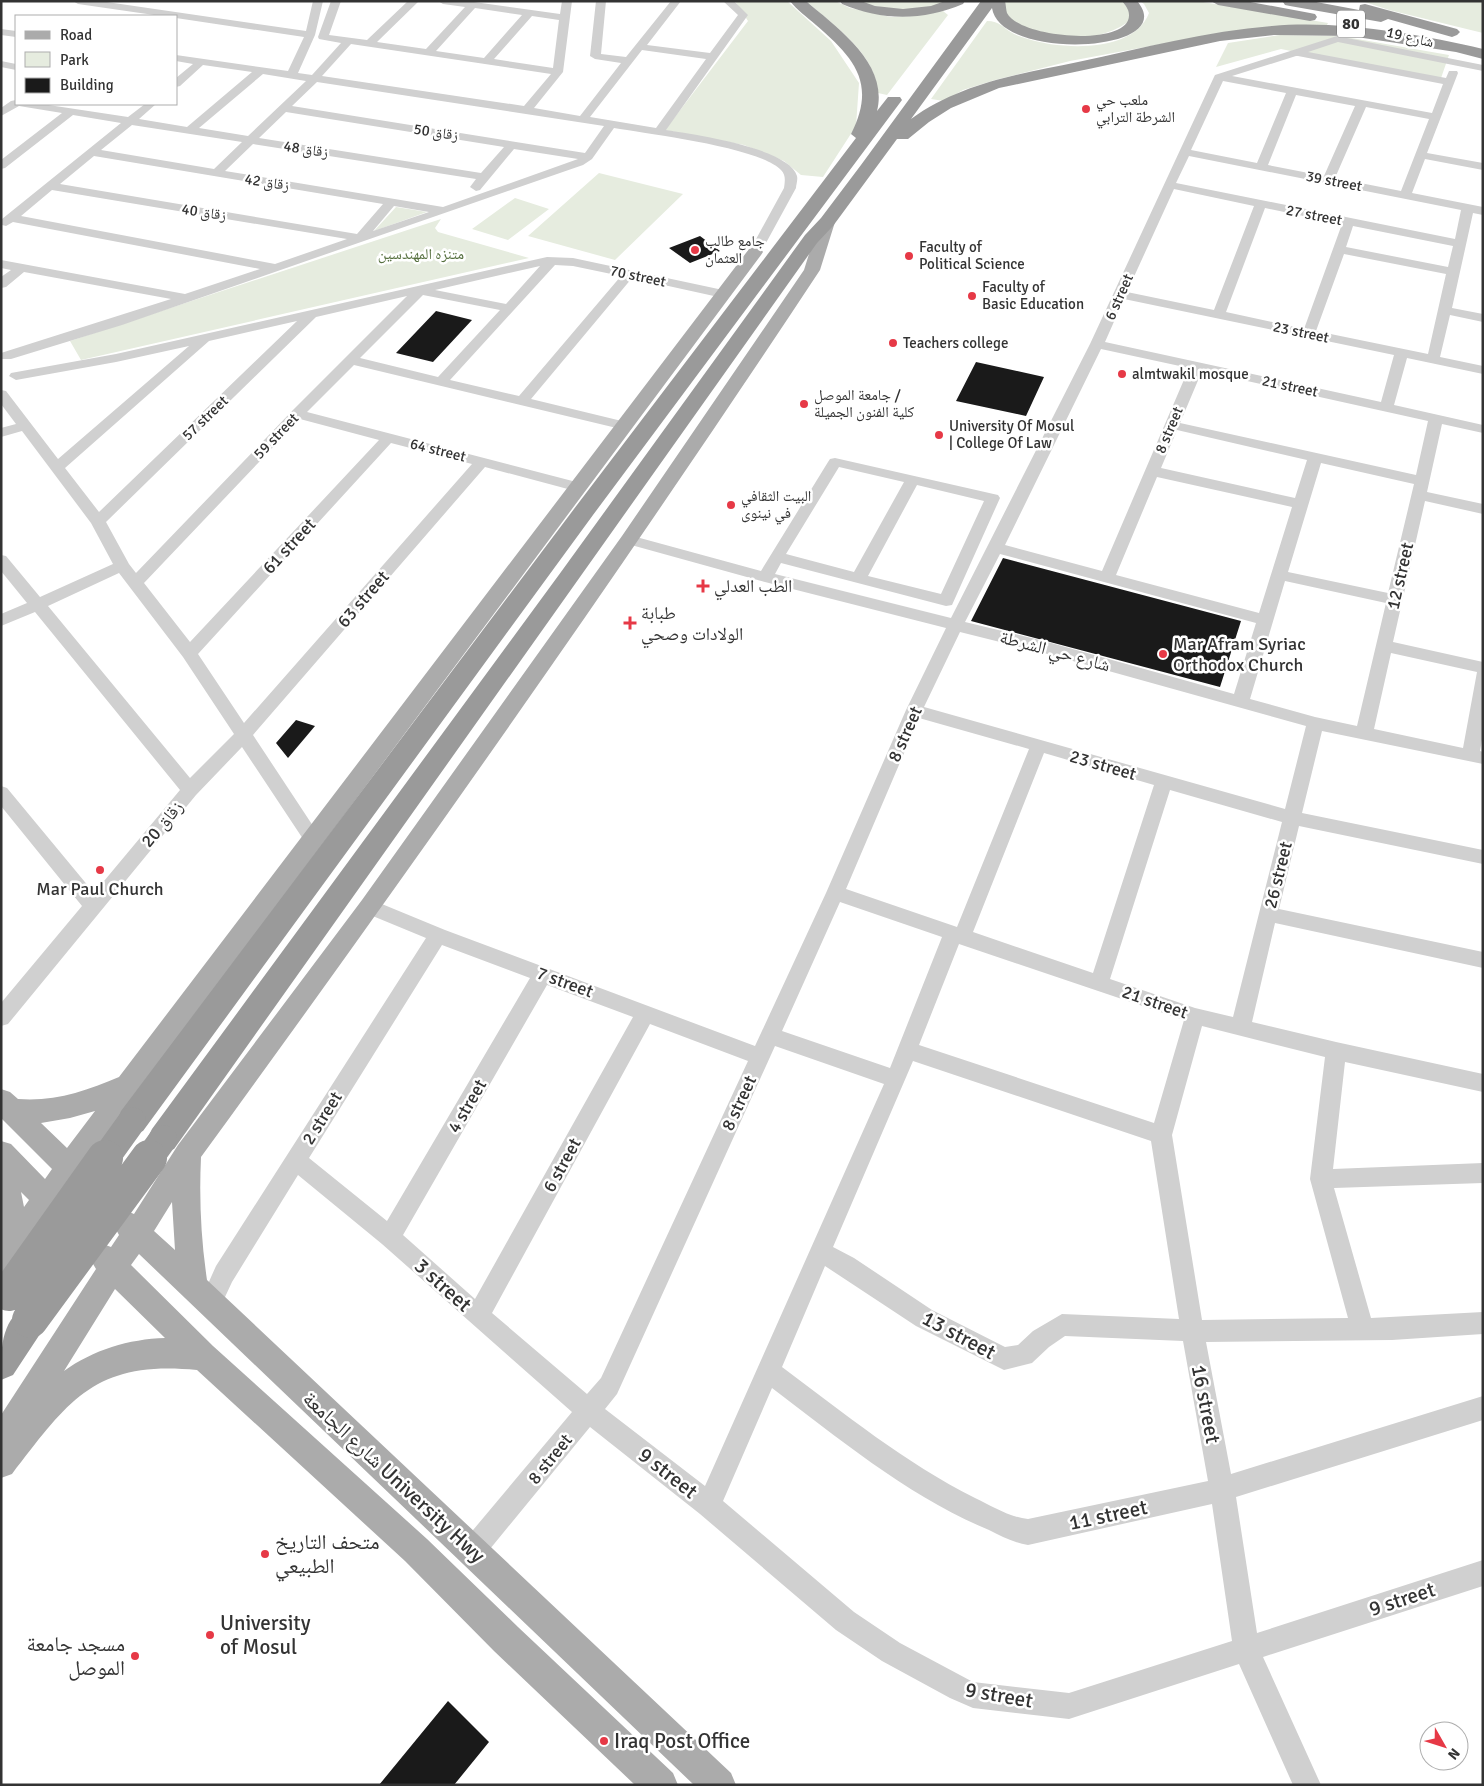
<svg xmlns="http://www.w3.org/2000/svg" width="1484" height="1786" viewBox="0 0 1484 1786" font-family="Signika,'Noto Naskh Arabic',sans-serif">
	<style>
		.green { fill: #e6ecdf }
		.building { fill: #1a1a1a }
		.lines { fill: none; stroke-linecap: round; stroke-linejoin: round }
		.minor { fill: #d0d0d0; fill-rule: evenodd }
		.major { fill: #ababab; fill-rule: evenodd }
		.highway { fill: #9a9a9a; fill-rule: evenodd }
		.highway-bridge-far1 { stroke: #9a9a9a; stroke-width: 28 }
		.highway-bridge { stroke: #9a9a9a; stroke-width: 36 }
		.poi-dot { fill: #e63946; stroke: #fff; stroke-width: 2 }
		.labels { text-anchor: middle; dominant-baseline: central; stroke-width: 5; stroke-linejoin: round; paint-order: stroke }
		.far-street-label { font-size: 15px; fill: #333; stroke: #fff }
		.far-poi-label { font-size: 15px; fill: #333; stroke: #fff; text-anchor: start }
		.far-park-label { font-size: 15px; fill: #56703f; stroke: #fff }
		.shield { fill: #fff; stroke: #707070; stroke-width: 1 }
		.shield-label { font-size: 16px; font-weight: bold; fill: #333 }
		.street-label { font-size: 18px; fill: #333; stroke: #fff }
		.poi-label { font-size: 18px; fill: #333; stroke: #fff; text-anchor: start }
		.near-street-label { font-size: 21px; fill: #333; stroke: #fff }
		.near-poi-label { font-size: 21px; fill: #333; stroke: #fff; text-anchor: start }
	</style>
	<rect width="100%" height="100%" fill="#fff"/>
	<path class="green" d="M735 1H787L831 41 859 83 856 126 823 177 801 175 784 161 744 145 665 130 748 21Z
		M806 1H835L850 8 891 17 914 16 943 11 948 15 887 95 878 93C875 52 835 27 806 1Z
		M858 1H951C921 12 888 12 858 1Z
		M1001 1H1125L1133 18C1114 35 1081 41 1056 37 1041 34 1026 27 1011 23Z
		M1140 1H1197L1328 23 1326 27 1226 32 1070 61 995 80 963 90 944 101 931 99 987 21C1000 21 1003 28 1014 34 1018 36 1023 37 1028 39 1062 50 1134 53 1149 13L1144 4Z
		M1362 1H1483V33L1389 10Z
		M1280 35 1340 36 1449 55 1440 81 1281 49 1216 67 1228 43Z
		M599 173 683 194 615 260 528 236Z
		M515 198 549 209 508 240 472 229Z
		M396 207 427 212 374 231Z
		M441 219 435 228 438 232 529 258 81 360 70 341Z"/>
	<path class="building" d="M700 236 720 251 690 263 669 248Z
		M436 311 472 320 433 362 396 353Z
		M976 362 1044 377 1026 416 956 401Z
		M1003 558 1241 621 1220 687 971 621Z
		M296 720 315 726 288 758 276 743Z
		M448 1701 489 1742 454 1785H379Z"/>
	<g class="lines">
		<path class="minor" d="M73 1H100L306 31 313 1H323L315 35 298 73 312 75 341 43 319 39 318 37 331 1H341L329 35 367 40 408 1H419L377 42 426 49 465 7 443 4 438 1H467L560 14 562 1H572L563 72 534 108 580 116 621 63 595 59 590 56 596 1H606L601 54 626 57 671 1H681L647 45 710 53 738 15 723 1H734L748 15 666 130C692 134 790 148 797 176 798 180 796 185 796 188L761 252 755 256 751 255 749 252 784 188C785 181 786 175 781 170 759 147 648 134 614 128L592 159 583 165 122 325 11 359H1V353L171 299 24 272 6 287 1 288V277L11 270 1 268V260L185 294 260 269 13 222 6 226 2 225V219L121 123 73 115 5 168 1 169V160L62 113 19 106 1 116V108L11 101 16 100V104H42L128 117 145 104H156L139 119 187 127 252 72 203 65 180 86 176 87V78L193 64 176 61V55L288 71 304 37 176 18V16H161L78 4ZM475 8 522 15 484 58 436 51ZM532 16 559 20 553 68 494 59ZM351 44 551 74 524 106 322 76ZM642 50 706 59 656 128 590 117ZM263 74 306 81 248 136 199 128ZM317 82 604 126 585 153 292 106ZM286 112 504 147 481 173 259 138ZM132 125 242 142 214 169 101 150ZM253 144 476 179 470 187 476 191 480 190 514 149 578 159 443 207 225 171ZM94 156 383 204 357 234 60 184ZM52 190 347 239 275 264 21 216ZM394 206 429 212 373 231Z
			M1 29 16 31V37L1 35Z
			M1337 36 1483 65V71L1338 42 1308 52 1446 78 1449 71H1457L1458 73 1427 153 1483 163V170L1425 159 1412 193 1483 207V215L1473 213 1452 308 1483 314V322L1450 315 1440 357 1483 366V374L1407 358 1394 405 1483 425V433L1442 424 1427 492 1483 504V514L1425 501 1393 642 1483 662V734L1480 751 1483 752V764L1322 731 1302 813 1483 850V864L1299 826 1279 909 1483 952V968L1275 923 1252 1022 1336 1042 1483 1074V1092L1345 1062 1333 1169 1483 1163V1183L1334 1188 1371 1318 1483 1312V1334L1392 1340 1206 1342 1231 1474 1483 1396V1420L1236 1497 1257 1633 1483 1560V1586L1263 1657 1321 1785H1293L1239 1664 1069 1719 973 1708 950 1698 882 1661 836 1630 700 1514 590 1427 481 1560 472 1564 463 1560 459 1551 463 1542 572 1412 382 1244 298 1175 232 1282 218 1312 210 1315 202 1312 199 1304 216 1266 426 938 363 912 361 907 363 902 370 900 377 902 445 930 755 1046 826 893 906 710 946 628 765 582 624 543 621 540 624 537 629 535 761 571 828 462 830 459 835 458 998 495 1000 498 952 605 946 606 781 563 775 574 951 618 1090 344 1214 77 1215 75ZM1296 56H1298L1443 84 1432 113 1232 76ZM1223 81 1286 93 1257 163 1191 150ZM1296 95 1355 106 1324 176 1268 165ZM1366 107 1429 119 1401 191 1335 178ZM1189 156 1461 210 1455 239 1176 183ZM1174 189 1254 206 1214 310 1127 292ZM1265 208 1342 224 1304 329 1226 312ZM1353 226 1453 246 1448 267 1346 247ZM1344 254 1446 274 1428 354 1316 331ZM1124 299 1394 355 1381 402 1105 342ZM1101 349 1189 368 1102 571 1005 545ZM1202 371 1428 421 1416 475 1180 423ZM1177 430 1307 460 1295 498 1161 468ZM1321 463 1414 484 1388 593 1288 572ZM839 467 904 482 854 572 786 554ZM1157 477 1292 507 1259 613 1116 575ZM917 485 984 501 941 594 868 576ZM1000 554 1256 623 1234 694 1044 641 965 622ZM1285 581 1386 603 1357 726 1315 717 1250 699ZM960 632 1044 653 1306 726 1285 809 924 707ZM1391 653 1477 672 1463 748 1374 729ZM919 718 1029 749 957 927 846 889ZM1044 753 1154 785 1093 973 973 932ZM1170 790 1282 822 1233 1017 1195 1008 1110 979ZM840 902 942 937 890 1068 782 1031ZM959 944 1184 1020 1154 1123 919 1045ZM442 945 530 978 387 1221 309 1158ZM547 985 633 1017 475 1299 403 1235ZM650 1024 748 1061 601 1378 587 1394 492 1313ZM1202 1026 1325 1057 1310 1179 1348 1318 1202 1320 1172 1135ZM775 1046 884 1084 705 1486 605 1409 617 1394ZM913 1061 1151 1141 1179 1319 1062 1314 1033 1331 1018 1345 1005 1347 932 1310 854 1258 833 1247ZM825 1266 916 1326 1004 1370 1032 1363 1049 1347 1065 1336 1183 1341 1208 1481 1028 1519C1009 1517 992 1506 975 1498 905 1463 844 1413 782 1367ZM772 1388C841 1440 909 1497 989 1530 1001 1536 1014 1543 1028 1545L1212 1504 1232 1641 1069 1693 973 1682 900 1643 854 1612 723 1501Z
			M1 61 16 64V70L1 67Z
			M547 257 573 258 723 290 729 294 723 298 632 278 531 399 630 423 632 426 630 429 625 430 354 365 307 412 584 484 586 487 584 490 579 492 485 467 253 735 319 835 322 840 319 845 313 847 307 845 242 747 196 795 8 1024 1 1026V1003L82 906 1 806V786L7 788 94 893 180 790 35 612 1 626V614L27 603 1 571V555L6 556 40 597 113 564 91 523 22 431 1 437V428L16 424 1 404V390L6 391 58 459 189 346 116 362 16 380 9 376 11 373 116 354ZM555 265 573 266 621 276 519 396 450 380ZM540 266 506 304 435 290ZM423 295 500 310 438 377 360 358ZM407 296 292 411 136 573 129 564 106 522 316 317ZM297 321 99 512 65 468 209 341ZM300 419 379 440 190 642 144 583ZM391 443 472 464 244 723 198 654ZM119 573 183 657 234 734 190 778 48 606Z"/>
		<path class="major" d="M827 217 832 219 835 222 820 270C621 571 413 866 201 1157 199 1199 201 1239 207 1280L731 1773 736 1785H694L139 1254 131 1265 213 1346 427 1539 518 1627 673 1773 678 1785H635L494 1651 405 1561 197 1370C95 1360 69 1400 12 1474L1 1478V1415L96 1269 89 1257 93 1248 103 1244 111 1247 119 1235 113 1224 117 1215 127 1211 134 1214 178 1145 362 900 622 536 804 270 819 222 822 219ZM172 1202 175 1250 154 1231ZM115 1289 165 1338C129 1339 93 1350 64 1371Z
			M755 247 761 249 763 252 761 255 138 1092 86 1166 93 1178 89 1187 79 1190 71 1187 63 1198 71 1210 67 1219 57 1223 48 1219 11 1271 1 1275V1141L11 1144 45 1179 52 1169 1 1118V1089L10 1092 18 1099C54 1102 86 1091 119 1077L749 249ZM95 1111 67 1148 41 1123 70 1118ZM21 1192 29 1200 24 1207Z"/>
		<path class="highway" d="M790 1H806C837 28 889 63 877 111L888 97H900L902 100 593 515 143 1131 132 1135 121 1131 117 1121 121 1111 577 505 856 138 851 134C877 83 854 58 816 25 807 17 797 10 790 1Z
			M840 1H861L875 6 903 9 931 6 945 1H965L963 4C923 21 882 21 842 4Z
			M981 1H1005C1006 5 1006 10 1007 13 1020 39 1130 47 1129 15 1129 9 1125 5 1122 1H1137C1182 53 1000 62 992 8L911 119C961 83 1020 74 1078 62 1143 48 1207 31 1272 26 1340 20 1418 34 1483 49V59L1456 52 1350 36 1274 35 1220 41 999 88 951 108 929 122 908 139H897L833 226 817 243 174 1149 163 1153 152 1149 147 1139 152 1129 561 572 805 235 821 218 861 165Z
			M1211 1H1245L1310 13 1315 14 1317 17 1315 20 1310 21 1218 5Z
			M1311 1 1359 10 1360 5 1365 4 1457 29 1460 32 1457 35 1452 37 1388 19 1381 22 1290 6 1285 5 1283 2Z
			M30 1304 42 1309 47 1320 42 1331 13 1375 1 1380C1 1349 0 1318 30 1304Z"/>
		<path class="highway-bridge-far1" d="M104 1160 132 1121
			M148 1160 163 1139"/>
		<path class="highway-bridge" d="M9 1293 105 1158
			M30 1320 149 1158"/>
	</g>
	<g class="poi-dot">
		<circle cx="1086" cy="109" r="5"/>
		<circle cx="695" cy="250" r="5"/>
		<circle cx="909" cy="256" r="5"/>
		<circle cx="972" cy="296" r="5"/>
		<circle cx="893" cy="343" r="5"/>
		<circle cx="1122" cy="374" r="5"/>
		<circle cx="804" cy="404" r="5"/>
		<circle cx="939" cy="435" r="5"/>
		<circle cx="731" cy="505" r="5"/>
		<path d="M700.5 578.5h5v5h5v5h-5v5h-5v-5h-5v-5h5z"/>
		<path d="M627.5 615.5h5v5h5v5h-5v5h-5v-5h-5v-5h5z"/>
		<circle cx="1163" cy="654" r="5"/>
		<circle cx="100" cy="870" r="5"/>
		<circle cx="265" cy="1554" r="5"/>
		<circle cx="210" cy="1635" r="5"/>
		<circle cx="135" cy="1656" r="5"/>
		<circle cx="604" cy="1741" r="5"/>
	</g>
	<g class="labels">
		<g class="far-street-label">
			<text transform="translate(1410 37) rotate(13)">شارع 19</text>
			<text transform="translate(436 132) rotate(9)">زقاق 50</text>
			<text transform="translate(306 149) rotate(9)">زقاق 48</text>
			<text transform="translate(1334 181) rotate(11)">39 street</text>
			<text transform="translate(267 182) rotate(9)">زقاق 42</text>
			<text transform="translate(204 212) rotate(9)">زقاق 40</text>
			<text transform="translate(1314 215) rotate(11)">27 street</text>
			<text transform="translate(638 276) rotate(12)">70 street</text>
			<text transform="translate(1119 297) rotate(-66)">6 street</text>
			<text transform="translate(1301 332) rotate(12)">23 street</text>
			<text transform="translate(1290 386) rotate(12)">21 street</text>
			<text transform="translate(205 418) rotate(-44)">57 street</text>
			<text transform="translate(1169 430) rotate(-67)">8 street</text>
			<text transform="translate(276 436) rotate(-46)">59 street</text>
			<text transform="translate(438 450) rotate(14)">64 street</text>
		</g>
		<g class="far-poi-label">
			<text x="1096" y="100">ملعب حي<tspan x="1096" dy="17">الشرطة الترابي</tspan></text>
			<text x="705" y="241">جامع طالب<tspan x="705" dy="17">العثمان</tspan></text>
			<text x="919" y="247">Faculty of<tspan x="919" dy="17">Political Science</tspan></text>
			<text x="982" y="287">Faculty of<tspan x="982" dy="17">Basic Education</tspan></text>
			<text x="903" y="343">Teachers college</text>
			<text x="1132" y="374">almtwakil mosque</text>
			<text x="814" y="395">جامعة الموصل /<tspan x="814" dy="17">كلية الفنون الجميلة</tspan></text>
			<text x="949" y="426">University Of Mosul<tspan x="949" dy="17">| College Of Law</tspan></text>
			<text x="741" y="496">البيت الثقافي<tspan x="741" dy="17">في نينوى</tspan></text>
		</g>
		<g class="far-park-label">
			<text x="421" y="254">متنزه المهندسين</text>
		</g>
		<rect class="shield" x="1337" y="10.5" width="28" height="27" rx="4"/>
		<g class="shield-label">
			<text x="1351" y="24">80</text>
		</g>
		<g class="street-label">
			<text transform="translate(289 546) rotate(-47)">61 street</text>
			<text transform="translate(1400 576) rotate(-77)">12 street</text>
			<text transform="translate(363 599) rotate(-49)">63 street</text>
			<text transform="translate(1055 651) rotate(15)">شارع حي الشرطة</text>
			<text transform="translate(905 734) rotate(-66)">8 street</text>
			<text transform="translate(1103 765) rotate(16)">23 street</text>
			<text transform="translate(162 824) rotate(-50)">زقاق 20</text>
			<text transform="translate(1278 875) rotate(-76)">26 street</text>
			<text transform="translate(565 982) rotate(20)">7 street</text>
			<text transform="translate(1155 1002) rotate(19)">21 street</text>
			<text transform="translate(739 1103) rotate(-65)">8 street</text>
			<text transform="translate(467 1106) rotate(-60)">4 street</text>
			<text transform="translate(322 1118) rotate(-58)">2 street</text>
			<text transform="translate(562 1165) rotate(-61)">6 street</text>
			<text transform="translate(550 1459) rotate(-51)">8 street</text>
		</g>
		<g class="poi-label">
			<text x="714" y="586">الطب العدلي</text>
			<text x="641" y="613">طبابة<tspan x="641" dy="21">الولادات وصحي</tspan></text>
			<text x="1173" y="644">Mar Afram Syriac<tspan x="1173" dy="21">Orthodox Church</tspan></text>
			<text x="100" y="889" text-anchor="middle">Mar Paul Church</text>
		</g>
		<g class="near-street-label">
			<text transform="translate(443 1285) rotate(42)">3 street</text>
			<text transform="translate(959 1335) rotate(28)">13 street</text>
			<text transform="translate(1206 1404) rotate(79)">16 street</text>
			<text transform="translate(668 1473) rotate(38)">9 street</text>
			<text transform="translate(394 1477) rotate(43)">شارع الجامعة University Hwy</text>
			<text transform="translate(1108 1515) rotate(-12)">11 street</text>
			<text transform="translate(1402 1599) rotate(-18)">9 street</text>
			<text transform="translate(999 1695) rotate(10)">9 street</text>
		</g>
		<g class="near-poi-label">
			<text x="275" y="1542">متحف التاريخ<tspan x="275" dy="24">الطبيعي</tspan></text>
			<text x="220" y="1623">University<tspan x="220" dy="24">of Mosul</tspan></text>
			<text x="125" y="1644" text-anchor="end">مسجد جامعة<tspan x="125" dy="24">الموصل</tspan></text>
			<text x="614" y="1741">Iraq Post Office</text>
		</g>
	</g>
	<rect width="1484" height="1786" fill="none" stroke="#333333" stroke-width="5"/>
	<rect x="15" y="15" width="162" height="90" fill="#ffffff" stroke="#adadad"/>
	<rect x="25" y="31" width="25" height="8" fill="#ababab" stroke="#adadad"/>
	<text x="60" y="40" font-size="15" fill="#333333">Road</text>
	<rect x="25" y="52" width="25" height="15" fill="#e6ecdf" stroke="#adadad"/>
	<text x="60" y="65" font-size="15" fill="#333333">Park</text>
	<rect x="25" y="78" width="25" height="15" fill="#1a1a1a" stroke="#adadad"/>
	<text x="60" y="90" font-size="15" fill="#333333">Building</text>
	<g transform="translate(1444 1746) rotate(129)"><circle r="24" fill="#ffffff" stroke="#adadad"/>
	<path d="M0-4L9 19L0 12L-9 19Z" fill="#e63946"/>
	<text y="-8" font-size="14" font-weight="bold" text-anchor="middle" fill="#333333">N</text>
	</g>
</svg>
